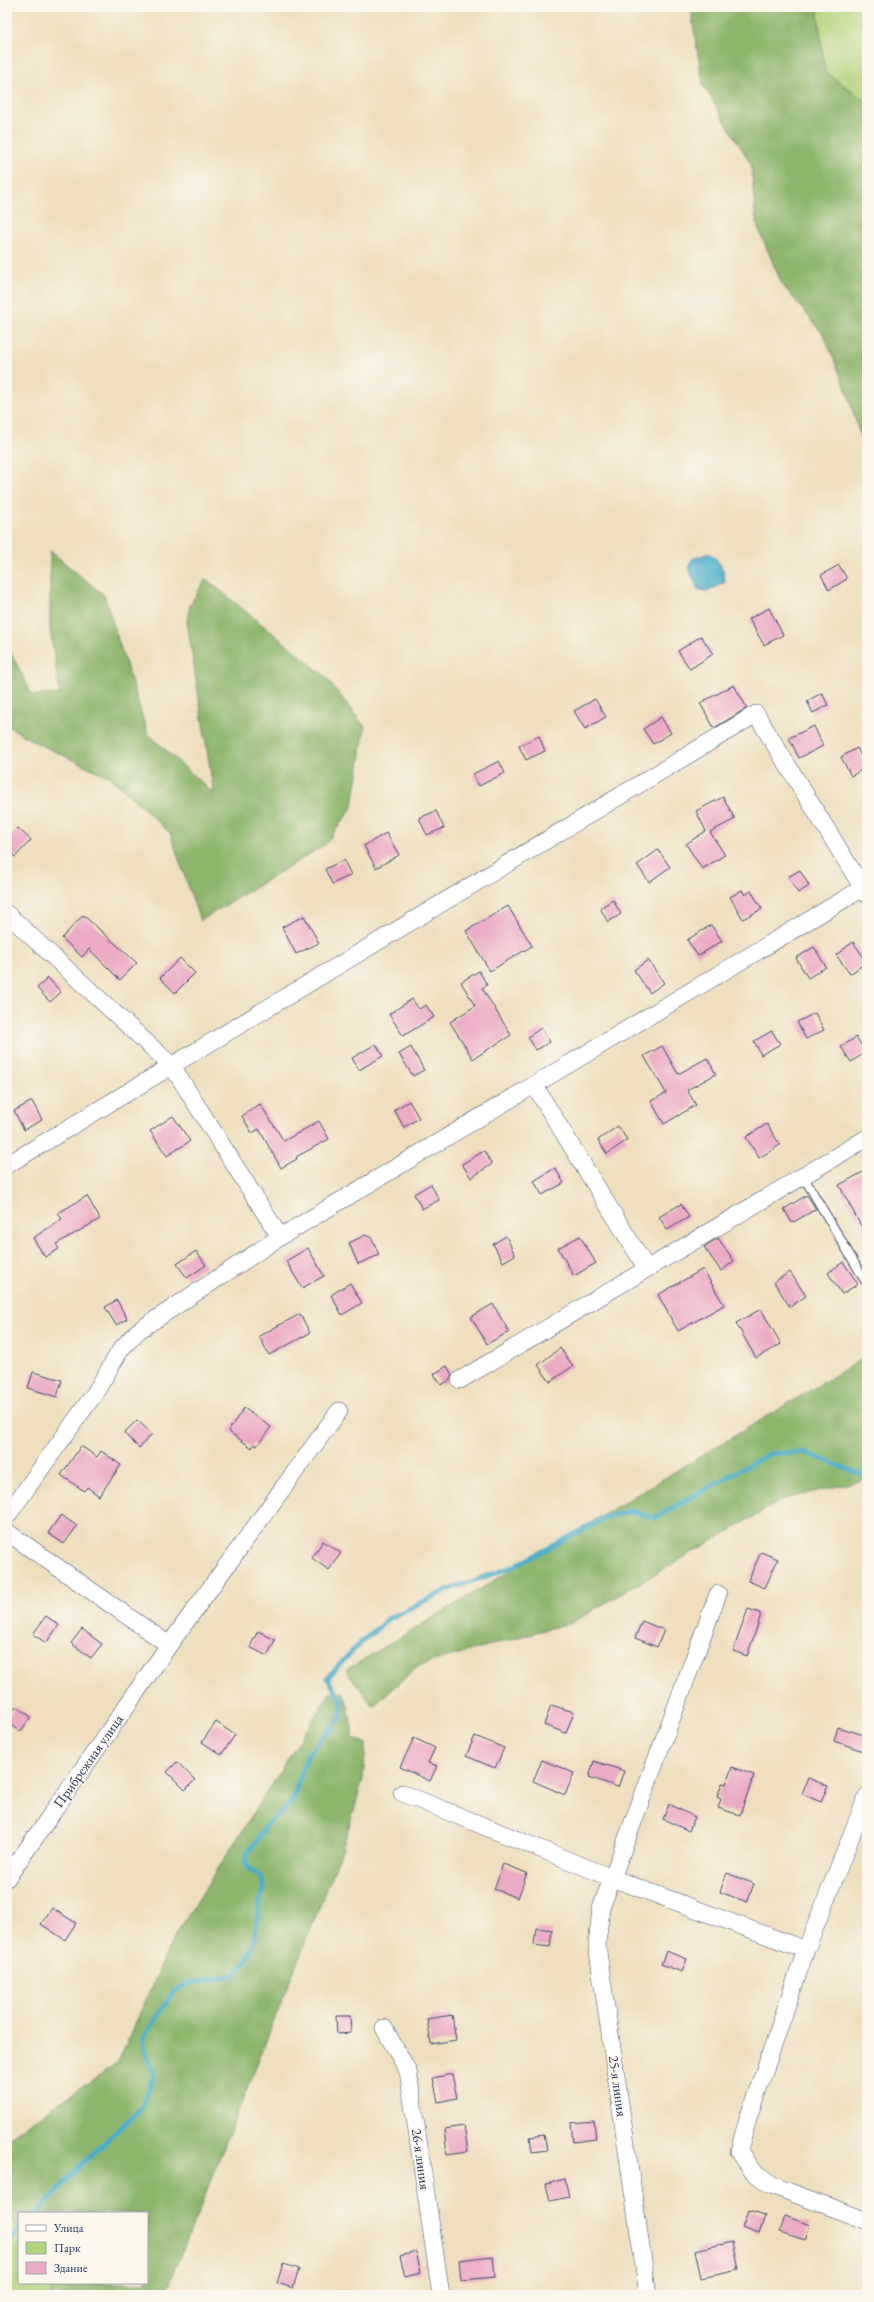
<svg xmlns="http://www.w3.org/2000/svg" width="874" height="2302" viewBox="0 0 874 2302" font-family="'EB Garamond',serif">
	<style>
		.green { fill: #b2d47c; stroke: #66826d }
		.forest { fill: #8db66c; stroke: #547265 }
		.water { fill: #49adc9; stroke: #326e94 }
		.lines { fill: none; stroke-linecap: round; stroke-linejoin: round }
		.stream { stroke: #49adc9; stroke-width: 5 }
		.building { fill: #ecaac5 }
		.lane-casing { stroke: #3b496d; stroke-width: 10 }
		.street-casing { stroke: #3b496d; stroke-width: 18 }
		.lane { stroke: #fff; stroke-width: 8 }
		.street { stroke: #fff; stroke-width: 17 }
		.labels { text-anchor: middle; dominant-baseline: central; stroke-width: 3; stroke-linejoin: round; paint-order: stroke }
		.street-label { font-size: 14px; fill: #1b2f5e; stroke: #fbf7ec }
	</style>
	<rect width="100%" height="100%" fill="#fbf7ec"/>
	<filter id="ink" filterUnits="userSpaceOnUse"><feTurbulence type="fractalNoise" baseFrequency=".025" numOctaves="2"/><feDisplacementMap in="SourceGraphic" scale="8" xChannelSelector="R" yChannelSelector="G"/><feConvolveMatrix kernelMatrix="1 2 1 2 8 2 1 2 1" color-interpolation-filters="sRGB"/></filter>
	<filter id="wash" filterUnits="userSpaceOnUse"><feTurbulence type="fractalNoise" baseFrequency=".012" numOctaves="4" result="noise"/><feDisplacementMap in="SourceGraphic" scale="16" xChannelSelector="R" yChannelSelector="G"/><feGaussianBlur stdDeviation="0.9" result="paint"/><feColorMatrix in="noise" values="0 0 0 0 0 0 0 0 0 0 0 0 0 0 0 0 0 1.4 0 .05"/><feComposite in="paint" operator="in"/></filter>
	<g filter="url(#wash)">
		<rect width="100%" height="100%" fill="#efdfbf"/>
		<path class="green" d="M817 7H857L867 45V102L825 72Z
			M7 2216 19 2228V2283H52L51 2295H7Z"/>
		<path class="forest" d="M693 7H817L825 72 867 102V460L848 394 824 335 782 284 756 223 751 164 703 85 692 17Z
			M50 551 104 595 148 734 214 794 187 622 190 605 206 579 324 675 365 727 353 806 326 844 200 921 170 833 110 777 32 741 7 725V645L32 695 60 694 50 631Z
			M867 1356V1479L784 1499 573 1622 419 1665 373 1706 346 1670Z
			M343 1692 348 1705 354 1739 366 1743 363 1779 342 1850 165 2295H51L52 2283H147V2213H19V2228L7 2216V2139L118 2062 173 1939 330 1693Z"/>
		<path class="water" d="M709 553C718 558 725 571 725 582L707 592 698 589 688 568 692 559Z"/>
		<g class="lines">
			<path class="stream" d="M37 2213 83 2163 142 2107 154 2075 142 2040 174 1991 186 1984 234 1975 246 1961 253 1946 260 1901 264 1890 261 1877 251 1870 245 1862 248 1851 257 1841 267 1824 291 1803 308 1754 340 1719 342 1701 327 1678 358 1645 388 1619 447 1590 515 1566 607 1517 631 1511 654 1518 769 1454 803 1452 860 1474 867 1475
				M7 2244 19 2230"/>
		</g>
		<g id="blocks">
			<path class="building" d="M839 565 847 579 829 590 821 575Z
				M769 608 783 635 764 645 749 619Z
				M701 636 713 654 690 669 678 651Z
				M734 685 747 708 714 728 700 703Z
				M822 693 828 705 813 713 807 701Z
				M595 699 606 717 585 729 574 711Z
				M661 717 671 733 653 744 643 729Z
				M814 726 823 746 799 758 789 738Z
				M539 736 545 751 526 760 519 746Z
				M857 748 867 767 851 776 841 757Z
				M499 761 505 773 479 786 473 774Z
				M723 797 735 819 710 832 725 855 702 869 686 844 706 831 696 811Z
				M436 811 444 828 427 835 419 818Z
				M18 828 31 840 15 857 7 849V839Z
				M386 833 399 855 376 868 364 846Z
				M658 850 670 867 649 882 637 865Z
				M344 860 351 875 332 884 325 869Z
				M800 870 809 886 798 893 788 877Z
				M742 890 745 895 751 891 762 909 743 919 730 897Z
				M613 900 621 914 608 922 600 908Z
				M508 906 532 946 490 971 466 931Z
				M83 915 137 963 120 980 89 949 82 957 62 938Z
				M304 916 319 943 296 954 282 927Z
				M711 925 722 941 698 956 687 940Z
				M853 942 867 962 850 974 836 955Z
				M814 947 826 967 808 978 796 958Z
				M180 958 195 973 175 993 160 978Z
				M648 960 664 983 650 993 634 970Z
				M479 971 487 985 482 988 511 1035 473 1059 450 1022 475 1006 461 982Z
				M48 978 61 992 50 1002 37 988Z
				M412 999 419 1009 426 1005 434 1017 403 1036 389 1014Z
				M815 1013 824 1030 806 1039 797 1022Z
				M541 1028 550 1042 536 1050 528 1037Z
				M772 1031 780 1044 761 1055 754 1041Z
				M856 1037 866 1052 851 1062 841 1047Z
				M376 1044 383 1056 359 1070 352 1058Z
				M662 1046 678 1074 707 1058 716 1074 687 1090 696 1105 664 1124 651 1101 666 1093 644 1056Z
				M411 1047 424 1070 413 1076 399 1054Z
				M32 1101 42 1120 24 1130 14 1111Z
				M409 1101 419 1118 404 1127 394 1110Z
				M260 1104 284 1141 319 1121 329 1139 296 1157 297 1159 281 1168 259 1129 252 1133 242 1116Z
				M173 1116 190 1141 167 1156 150 1131Z
				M767 1124 780 1145 759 1158 746 1137Z
				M618 1126 627 1140 607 1154 598 1140Z
				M484 1151 492 1164 471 1178 462 1164Z
				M555 1168 564 1183 542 1195 534 1181Z
				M867 1170V1237L839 1185Z
				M431 1184 439 1200 422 1209 414 1194Z
				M807 1195 816 1209 792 1223 784 1209Z
				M87 1196 100 1219 56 1244 59 1249 45 1257 33 1238 62 1219 58 1213Z
				M681 1204 689 1217 667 1230 659 1217Z
				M365 1235 372 1238 379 1255 358 1264 349 1243Z
				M506 1236 515 1255 503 1262 493 1244Z
				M580 1236 596 1263 574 1276 558 1248Z
				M718 1238 734 1261 721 1271 704 1247Z
				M308 1248 324 1276 302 1288 286 1261Z
				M196 1251 206 1265 187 1278 177 1264Z
				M843 1262 858 1284 842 1294 828 1273Z
				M703 1269 724 1305 678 1331 658 1295Z
				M790 1272 806 1296 790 1307 774 1282Z
				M350 1283 362 1303 342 1315 331 1295Z
				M117 1300 127 1319 116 1325 105 1307Z
				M493 1304 509 1332 487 1344 471 1317Z
				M761 1309 781 1344 756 1358 736 1323Z
				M300 1314 310 1333 269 1355 259 1336Z
				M560 1348 573 1366 550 1382 538 1365Z
				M447 1366 452 1375 450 1380 441 1385 434 1374Z
				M33 1372 62 1380 57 1397 28 1388Z
				M244 1408 271 1427 257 1446 254 1444 252 1448 228 1431Z
				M137 1420 152 1434 139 1448 124 1433Z
				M81 1446 97 1457 101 1451 121 1465 99 1496 87 1487 84 1491 61 1475Z
				M61 1515 77 1526 64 1544 48 1533Z
				M323 1541 341 1553 329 1570 312 1558Z
				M761 1552 778 1559 765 1588 748 1581Z
				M748 1609 760 1613V1618L747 1656 733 1651Z
				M46 1616 59 1625 46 1643 33 1634Z
				M642 1621 664 1630 657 1647 635 1638Z
				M82 1629 102 1644 91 1658 71 1643Z
				M258 1631 275 1640 267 1656 250 1647Z
				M551 1705 574 1712 566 1733 544 1725Z
				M16 1706 31 1717 20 1732 7 1722V1719Z
				M216 1722 235 1735 221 1755 202 1742Z
				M838 1727 867 1736 863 1751 834 1741Z
				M475 1736 504 1748 495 1768 466 1756Z
				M414 1738 435 1748 428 1763 437 1766 430 1781 400 1767Z
				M542 1760 574 1773 565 1795 533 1781Z
				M594 1761 624 1771 618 1787 589 1777Z
				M177 1762 195 1780 185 1790 167 1772Z
				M732 1767 754 1775 740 1815 718 1808 721 1799 717 1797 722 1783 726 1784Z
				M808 1778 828 1786 821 1802 802 1794Z
				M669 1804 695 1817 689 1831 663 1819Z
				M503 1864 527 1873 518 1898 494 1889Z
				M727 1873 754 1884 747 1902 720 1892Z
				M52 1908 76 1923 65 1940 41 1924Z
				M536 1928 552 1930 550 1947 534 1945Z
				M666 1951 687 1959 682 1972 661 1964Z
				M452 2015 456 2040 431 2044 427 2019Z
				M336 2016H350L351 2033 337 2034Z
				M452 2074 457 2098 438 2102 433 2078Z
				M594 2121 596 2139 573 2142 571 2123Z
				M464 2126 468 2151 447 2154 444 2129Z
				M544 2135 547 2150 532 2152 530 2137Z
				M565 2179 569 2197 550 2201 546 2184Z
				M748 2211 765 2216 759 2233 742 2227Z
				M785 2216 810 2225 805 2240 780 2232Z
				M733 2242 739 2270 701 2278 695 2250Z
				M416 2252 421 2273 405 2277 400 2256Z
				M493 2256 495 2277 461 2280 459 2260Z
				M283 2264 299 2269 293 2288 277 2283Z"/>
		</g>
	</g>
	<g filter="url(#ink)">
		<use href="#blocks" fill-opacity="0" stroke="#3b496d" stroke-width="1"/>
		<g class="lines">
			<defs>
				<path id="lane" d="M803 1176 867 1284"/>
				<path id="street" d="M7 914 172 1066 280 1237
					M534 1085 647 1269
					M7 1165 756 714 867 895
					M460 1380 867 1138
					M7 1516 95 1393 121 1349 138 1331 280 1237 863 888
					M7 1532 169 1645
					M402 1793 612 1878 806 1950
					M867 1796 806 1950 748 2118 739 2151 753 2172 771 2185 867 2221
					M7 1878 169 1645 339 1411
					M384 2028 408 2071 441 2295
					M648 2295 597 1945 601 1908 718 1594"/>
			</defs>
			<use href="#lane" class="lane-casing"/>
			<use href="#street" class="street-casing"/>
			<use href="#lane" class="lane"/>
			<use href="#street" class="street"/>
		</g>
	</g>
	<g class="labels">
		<g class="street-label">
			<text transform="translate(88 1761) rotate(-55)">Прибрежная улица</text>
			<text transform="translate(618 2086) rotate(82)">25-я линия</text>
			<text transform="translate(421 2159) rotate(82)">26-я линия</text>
		</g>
	</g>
	<rect width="874" height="2302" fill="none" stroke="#fbf7ec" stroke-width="24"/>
	<rect x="18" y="2212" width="130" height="72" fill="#fbf7ec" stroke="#a1a7b3"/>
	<rect x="26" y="2225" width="20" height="6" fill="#ffffff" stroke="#a1a7b3"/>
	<text x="54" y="2232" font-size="12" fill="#1b2f5e">Улица</text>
	<rect x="26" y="2242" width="20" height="12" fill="#b2d47c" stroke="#a1a7b3"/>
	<text x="54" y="2252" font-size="12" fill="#1b2f5e">Парк</text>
	<rect x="26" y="2262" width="20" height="12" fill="#ecaac5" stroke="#a1a7b3"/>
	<text x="54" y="2272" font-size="12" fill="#1b2f5e">Здание</text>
</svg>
